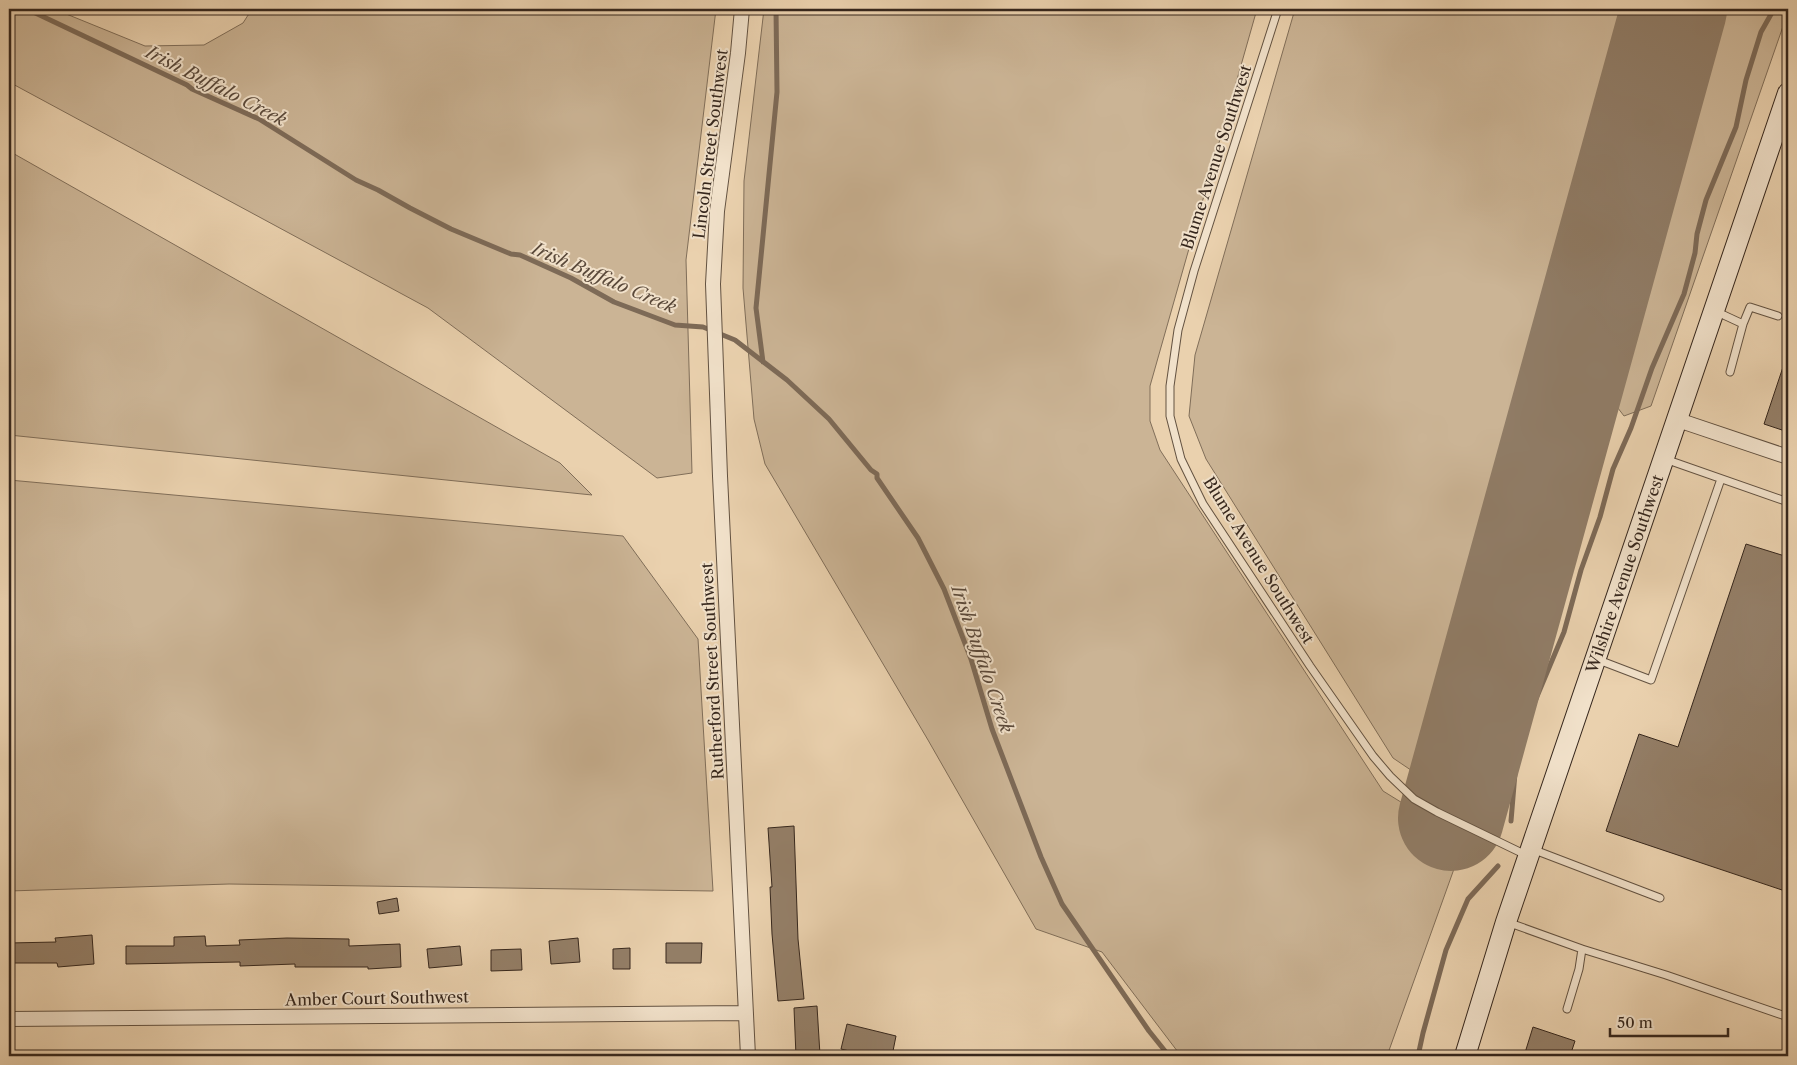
<svg xmlns="http://www.w3.org/2000/svg" width="1797" height="1065" viewBox="0 0 1797 1065" font-family="'Libre Caslon Text',serif">
	<style>
		.green { fill: #cbb495; stroke: #806e59 }
		.lines { fill: none; stroke-linecap: round; stroke-linejoin: round }
		.stream { stroke: #7d6a57; stroke-width: 5 }
		.runway { stroke: #907c66; stroke-width: 106 }
		.building { fill: #947f68; stroke: #36271d }
		.lane-casing { stroke: #635241; stroke-width: 9 }
		.street-casing { stroke: #635241; stroke-width: 16 }
		.secondary-casing { stroke: #36271d; stroke-width: 22 }
		.lane { stroke: #f1e1ca; stroke-width: 7 }
		.street { stroke: #f1e1ca; stroke-width: 14 }
		.secondary { stroke: #f1e1ca; stroke-width: 20 }
		.labels { text-anchor: middle; dominant-baseline: central; stroke-width: 4; stroke-linejoin: round; paint-order: stroke }
		.street-label { font-size: 16px; fill: #36271d; stroke: #f1e1ca }
		.water-label { font-size: 18px; font-style: italic; fill: #5a493a; stroke: #f1e1ca }
	</style>
	<rect width="100%" height="100%" fill="#ead1ae"/>
	<filter id="stains"><feTurbulence type="fractalNoise" baseFrequency=".004" numOctaves="4"/><feColorMatrix values="0 0 0 0 .2 0 0 0 0 .09 0 0 0 0 .02 0 0 0 .5 -.17"/></filter>
	<radialGradient id="worn" r=".72"><stop offset=".6" stop-color="#630" stop-opacity="0"/><stop offset="1" stop-color="#630" stop-opacity=".3"/></radialGradient>
	<path class="green" d="M9 9H54L145 46 204 45 243 23 252 9H716L686 260 692 473 657 478 428 308 9 82Z
		M764 9H1257L1150 386V421L1160 450 1383 791 1464 841 1387 1056H1181L1102 952 1036 929 928 740 765 464 754 419 743 288 744 181Z
		M1295 9H1642L1436 787 1393 758 1206 459 1189 416 1195 355Z
		M1704 9H1788V12L1651 406 1624 416 1611 399 1602 375 1614 340 1685 74Z
		M9 151 560 463 592 495 9 435Z
		M9 480 623 536 698 639 713 891 229 884 9 891Z"/>
	<g class="lines">
		<path class="stream" d="M27 9 187 85 192 89 259 119 356 180 378 190 410 208 451 229 511 254 520 255 571 278 614 302 675 325 703 327 735 340 787 380 829 419 871 470 877 474V478L918 538 944 589 971 659 992 729 1041 857 1062 904 1149 1031 1169 1056
			M763 362 756 308 777 92 776 9
			M1511 821 1516 761 1530 713 1564 632 1581 570 1600 517 1613 469 1631 428 1652 368 1684 294 1695 253 1697 234 1706 200 1736 127 1746 80 1761 32 1774 9
			M1418 1056 1423 1033 1446 950 1468 899 1498 866"/>
		<path class="runway" d="M1451 818 1674 9"/>
	</g>
	<path class="building" d="M1786 358H1788V432L1764 424Z
		M1746 544 1788 557V892L1606 831 1639 734 1678 747Z
		M794 826 798 939 804 999 778 1001 772 934 770 887H772L768 828Z
		M397 898 399 911 379 914 377 902Z
		M92 935 94 964 58 967 57 963H9V943L56 942 55 938Z
		M205 936 206 946 240 945 239 940 287 938 349 939V946L400 944 401 967 368 969V967H295V964L240 966V962L126 964V946H174V937Z
		M578 938 580 962 551 964 549 941Z
		M666 943H702L701 963H666Z
		M460 946 462 965 429 968 427 949Z
		M630 948V969H613V949Z
		M521 949 522 970 491 971V950Z
		M817 1006 820 1055 796 1056 794 1008Z
		M847 1024 896 1036 892 1056H871L841 1049Z
		M1533 1027 1575 1041 1570 1056H1524Z"/>
	<g class="lines">
		<defs>
			<path id="lane" d="M1278 9 1194 271 1178 330 1170 386V416L1181 459 1203 504 1310 666 1373 756 1390 776 1414 799 1437 812 1526 855
				M1715 311 1743 324 1730 372
				M1743 324 1750 307 1778 316
				M1665 459 1788 502
				M1596 659 1651 680 1721 479
				M1532 849 1660 898
				M1507 922 1582 949 1579 969 1567 1009
				M1582 949 1666 975 1788 1017"/>
			<path id="street" d="M742 9 738 53 717 211 713 284 720 476 748 1056
				M1678 420 1788 457
				M9 1019 746 1013"/>
			<g id="secondary">
				<path id="s1" d="M1465 1056 1506 922 1788 93"/>
			</g>
		</defs>
		<use href="#lane" class="lane-casing"/>
		<use href="#street" class="street-casing"/>
		<use href="#secondary" class="secondary-casing"/>
		<use href="#lane" class="lane"/>
		<use href="#street" class="street"/>
		<use href="#secondary" class="secondary"/>
	</g>
	<g class="labels">
		<g class="street-label">
			<text transform="translate(710 144) rotate(-83)">Lincoln Street Southwest</text>
			<text transform="translate(1216 157) rotate(-72)">Blume Avenue Southwest</text>
			<text transform="translate(1259 560) rotate(58)">Blume Avenue Southwest</text>
			<text stroke="none"><textPath href="#s1" startOffset="508">Wilshire Avenue Southwest</textPath></text>
			<text transform="translate(712 671) rotate(-93)">Rutherford Street Southwest</text>
			<text transform="translate(377 998) rotate(-1)">Amber Court Southwest</text>
		</g>
		<g class="water-label">
			<text transform="translate(216 86) rotate(27)">Irish Buffalo Creek</text>
			<text transform="translate(604 278) rotate(23)">Irish Buffalo Creek</text>
			<text transform="translate(982 659) rotate(71)">Irish Buffalo Creek</text>
		</g>
	</g>
	<rect width="1797" height="1065" fill="none" stroke="#ead1ae" stroke-width="30"/>
	<rect x="10" y="10" width="1777" height="1045" fill="none" stroke="#36271d" stroke-width="2.5"/>
	<rect x="15" y="15" width="1767" height="1035" fill="none" stroke="#36271d"/>
	<path d="M1610 1028v8h118v-8" fill="none" stroke="#36271d" stroke-width="2.5"/>
	<text x="1617" y="1028" font-size="15" fill="#36271d" stroke="#f1e1ca" stroke-width="4" paint-order="stroke">50 m</text>
	<rect width="100%" height="100%" filter="url(#stains)"/>
	<rect width="100%" height="100%" fill="url(#worn)"/>
</svg>
